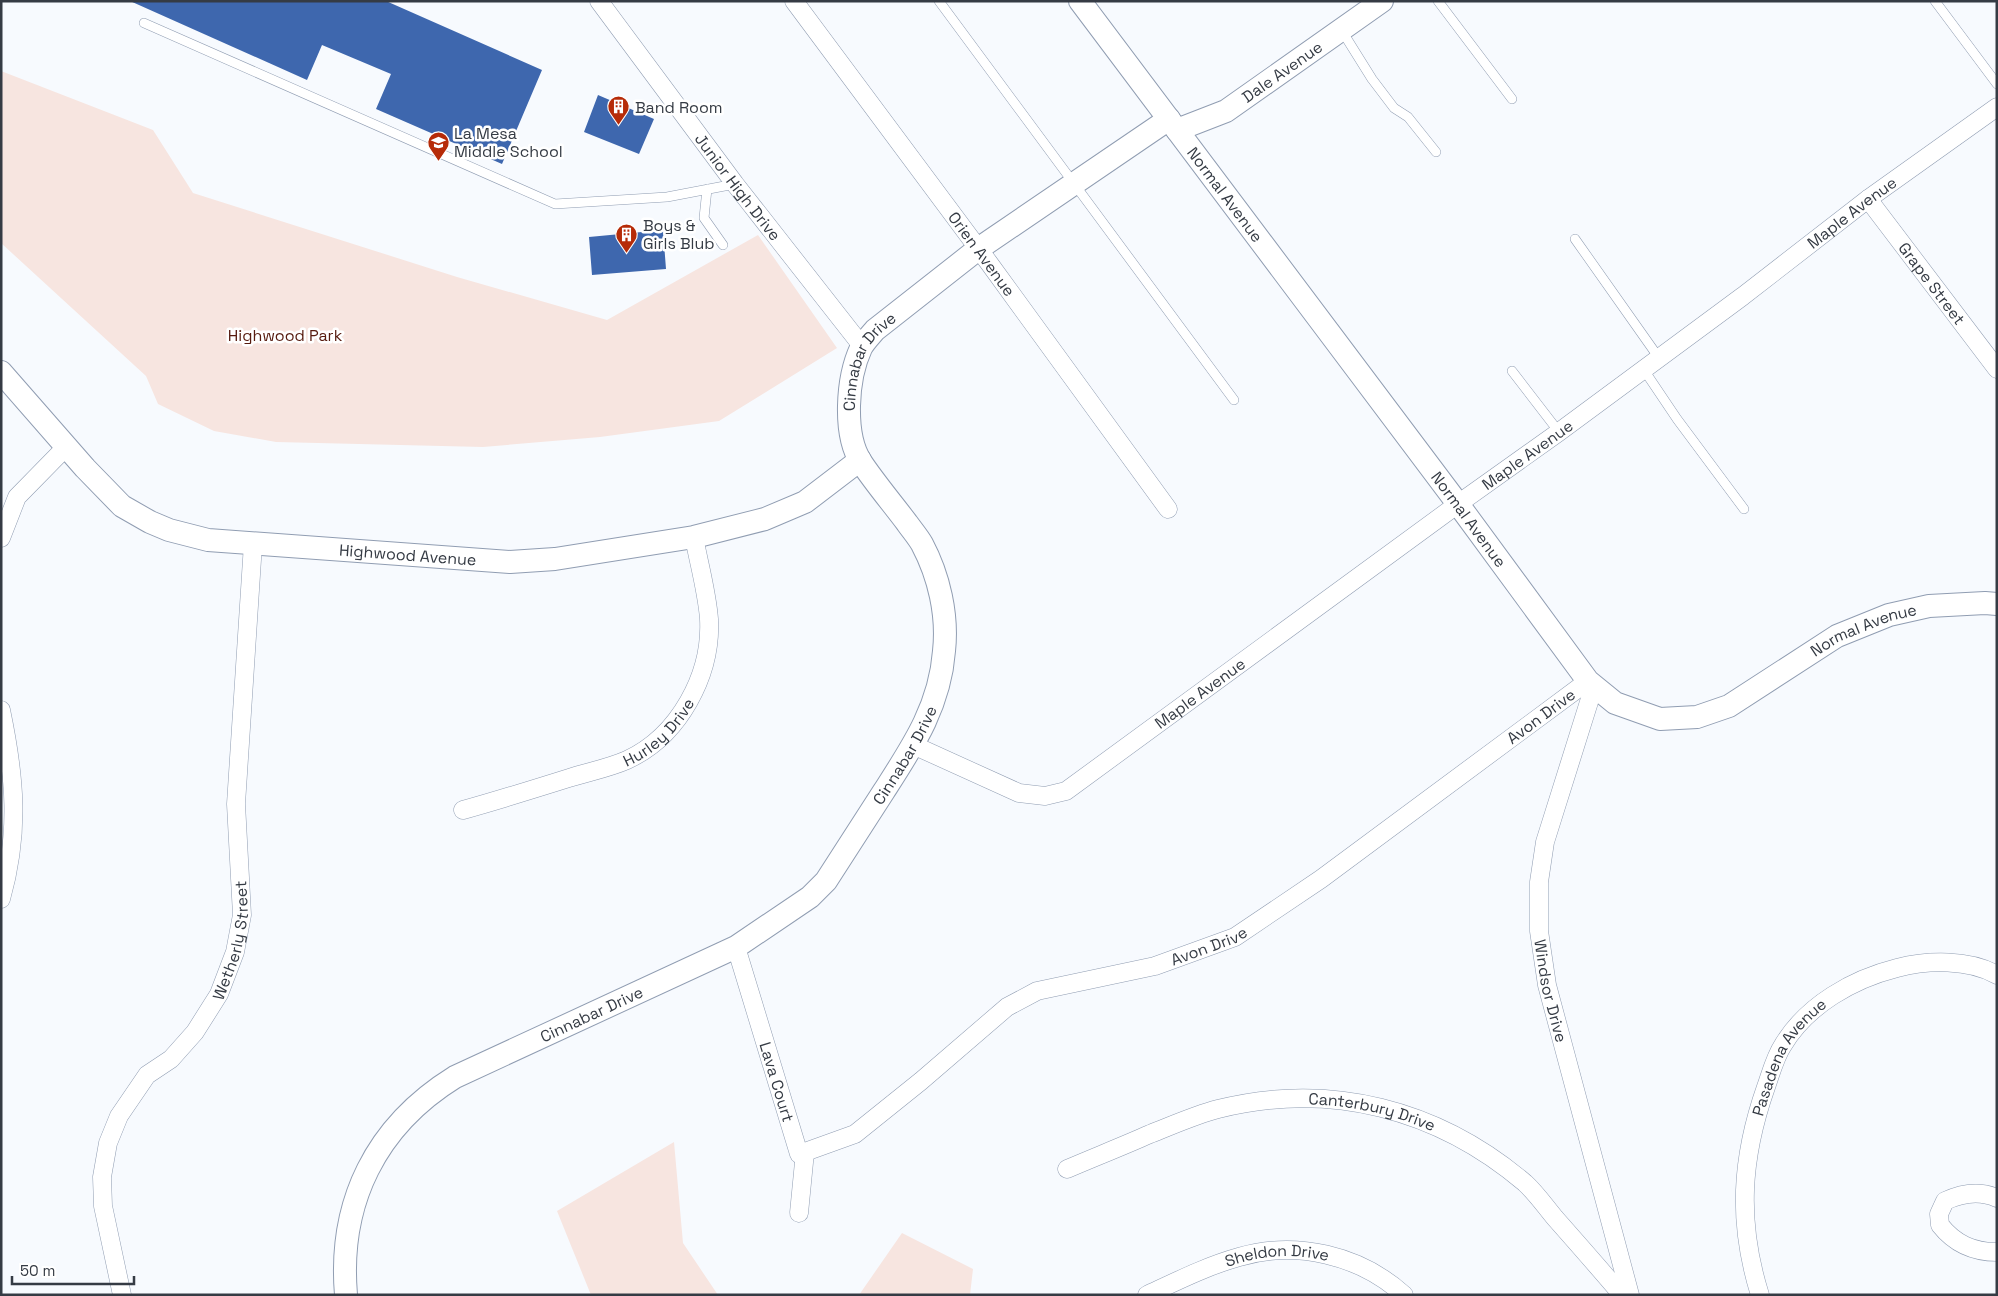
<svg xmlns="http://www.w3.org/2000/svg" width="1998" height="1296" viewBox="0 0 1998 1296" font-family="'Space Grotesk',sans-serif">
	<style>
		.green { fill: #f7e5e0 }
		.building { fill: #3e67ae }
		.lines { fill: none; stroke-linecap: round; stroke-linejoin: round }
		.service-casing { stroke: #909db2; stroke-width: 10 }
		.minor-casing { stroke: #909db2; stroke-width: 19 }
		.tertiary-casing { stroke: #909db2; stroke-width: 24 }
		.service { stroke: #fff; stroke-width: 9 }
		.minor { stroke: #fff; stroke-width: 18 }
		.tertiary { stroke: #fff; stroke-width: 22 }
		.labels { text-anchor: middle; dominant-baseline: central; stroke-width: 5; stroke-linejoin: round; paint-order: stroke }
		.street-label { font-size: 16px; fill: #353b44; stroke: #fff }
		.poi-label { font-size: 16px; fill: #353b44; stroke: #fff; text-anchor: start }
		.park-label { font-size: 16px; fill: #571b0f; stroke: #fff }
	</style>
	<rect width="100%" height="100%" fill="#f7fafe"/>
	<path class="green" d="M1 71 153 130 193 193 457 277 607 320 758 235 837 348 719 421 600 437 483 447 276 442 214 431 158 404 146 376 1 243Z
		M674 1142 683 1243 718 1295H591L557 1211Z
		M902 1233 973 1269 970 1295H859Z"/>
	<path class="building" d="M130 1H386L542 70 502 164 376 109 391 74 322 45 307 80Z
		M598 95 654 119 639 154 584 132Z
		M663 230 666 269 592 275 589 237Z"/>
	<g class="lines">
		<defs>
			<path id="service" d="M939 1 1234 400
				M1438 1 1512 99
				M1935 1 1997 84
				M144 23 555 204 667 197 735 184
				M1342 31 1372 79 1394 108 1408 117 1436 152
				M707 189 704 218 723 245
				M1575 239 1659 358
				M1644 370 1677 419 1744 509
				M1512 371 1559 432"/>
			<g id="minor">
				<path id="s1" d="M599 1 735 184 862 346"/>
				<path id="s2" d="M794 1 989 263 1168 509"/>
				<path id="s3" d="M1868 199 1997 369"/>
				<path d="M1 538 17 497 67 446"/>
				<path id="s4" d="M1594 686 1545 842 1539 882V931L1547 985 1630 1295"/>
				<path d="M1 710C15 777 20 832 1 899"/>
				<path id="s5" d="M913 745 1019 793 1045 796 1066 791 1458 504 1559 432 1743 296 1868 199 1997 107"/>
				<path id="s6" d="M463 810C499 800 534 789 569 778 588 772 609 768 627 760 679 736 712 675 709 619 707 592 699 564 694 537"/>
				<path id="s7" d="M736 947 799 1154 805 1152 855 1134 921 1081 1007 1007 1037 991 1155 966 1235 937 1321 879 1588 681"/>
				<path id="s8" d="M1067 1169C1095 1157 1123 1146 1150 1134 1173 1125 1195 1115 1218 1109 1330 1081 1438 1109 1525 1183 1536 1193 1545 1206 1555 1218 1577 1243 1600 1269 1622 1295"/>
				<path d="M1997 1198C1979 1190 1962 1193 1945 1201L1939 1214 1940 1225C1955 1244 1973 1252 1997 1252"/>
				<path d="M799 1213 805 1152"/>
				<path id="s9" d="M122 1295 103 1206 102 1177 108 1143 119 1116 147 1075 171 1059 195 1032 219 994 235 952 242 915 236 804 253 544"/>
				<path id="s10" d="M1147 1295C1177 1281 1207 1266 1239 1257 1296 1240 1360 1255 1404 1295"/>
				<path id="s11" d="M1760 1295C1737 1222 1741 1158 1766 1087 1771 1073 1775 1057 1783 1045 1807 1005 1853 979 1897 968 1928 960 1969 959 1997 975"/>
			</g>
			<g id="tertiary">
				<path id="s12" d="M1080 1 1458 504 1588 681 1615 703 1660 719 1697 717 1729 706 1837 636 1889 615 1929 606 1985 603 1997 604"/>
				<path id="s13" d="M1177 130 1226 111 1382 1"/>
				<path id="s14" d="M1 372 85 468 122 506 150 522 169 530 208 540 510 562 555 559 694 537 765 519 805 502 860 460"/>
				<path id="s15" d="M346 1295C338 1202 376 1126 455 1077L736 947 810 897 826 881C845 851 865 821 884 791 913 746 940 706 944 651 948 615 939 576 922 544 918 537 912 530 907 523 892 503 875 483 861 462 843 434 847 378 861 348 864 342 870 336 875 330L978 249 1169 119"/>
			</g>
		</defs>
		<use href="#service" class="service-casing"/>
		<use href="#minor" class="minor-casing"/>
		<use href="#tertiary" class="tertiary-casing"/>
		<use href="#service" class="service"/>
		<use href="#minor" class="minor"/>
		<use href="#tertiary" class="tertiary"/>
	</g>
	<defs>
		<symbol id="building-pin" viewBox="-11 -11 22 30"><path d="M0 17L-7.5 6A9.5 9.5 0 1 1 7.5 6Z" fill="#b62b08" stroke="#fff"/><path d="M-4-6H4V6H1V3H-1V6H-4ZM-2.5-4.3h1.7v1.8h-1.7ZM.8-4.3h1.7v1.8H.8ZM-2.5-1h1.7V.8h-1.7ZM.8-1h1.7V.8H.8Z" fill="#fff"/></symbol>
		<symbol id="school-pin" viewBox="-11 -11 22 30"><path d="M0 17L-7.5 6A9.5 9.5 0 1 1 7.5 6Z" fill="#b62b08" stroke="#fff"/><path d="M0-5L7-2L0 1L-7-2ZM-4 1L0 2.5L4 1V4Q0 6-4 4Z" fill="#fff"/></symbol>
	</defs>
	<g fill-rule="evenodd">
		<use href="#building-pin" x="606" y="94" width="25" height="34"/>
		<use href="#school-pin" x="426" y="130" width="25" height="34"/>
		<use href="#building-pin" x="614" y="222" width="25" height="34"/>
	</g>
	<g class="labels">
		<g class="street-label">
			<text stroke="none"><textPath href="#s13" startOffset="121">Dale Avenue</textPath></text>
			<text stroke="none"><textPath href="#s1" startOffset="232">Junior High Drive</textPath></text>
			<text stroke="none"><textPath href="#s12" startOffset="242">Normal Avenue</textPath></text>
			<text stroke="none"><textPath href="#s5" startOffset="1140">Maple Avenue</textPath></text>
			<text stroke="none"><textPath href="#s2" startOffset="315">Orien Avenue</textPath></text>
			<text stroke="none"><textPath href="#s3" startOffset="106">Grape Street</textPath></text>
			<text stroke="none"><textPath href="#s15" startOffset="1262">Cinnabar Drive</textPath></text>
			<text stroke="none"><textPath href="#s5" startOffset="735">Maple Avenue</textPath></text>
			<text stroke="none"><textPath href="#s12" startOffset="648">Normal Avenue</textPath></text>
			<text stroke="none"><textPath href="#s14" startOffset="474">Highwood Avenue</textPath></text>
			<text stroke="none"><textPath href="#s12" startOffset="1158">Normal Avenue</textPath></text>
			<text stroke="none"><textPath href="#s5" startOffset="330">Maple Avenue</textPath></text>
			<text stroke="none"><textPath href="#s7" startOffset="1091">Avon Drive</textPath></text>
			<text stroke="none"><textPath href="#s6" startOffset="214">Hurley Drive</textPath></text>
			<text stroke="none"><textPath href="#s15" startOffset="828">Cinnabar Drive</textPath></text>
			<text stroke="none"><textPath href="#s9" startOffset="399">Wetherly Street</textPath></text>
			<text stroke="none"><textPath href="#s7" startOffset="686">Avon Drive</textPath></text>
			<text stroke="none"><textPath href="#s4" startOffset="314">Windsor Drive</textPath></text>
			<text stroke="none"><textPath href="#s15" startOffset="408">Cinnabar Drive</textPath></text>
			<text stroke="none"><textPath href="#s11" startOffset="250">Pasadena Avenue</textPath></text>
			<text stroke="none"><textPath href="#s7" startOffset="141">Lava Court</textPath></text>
			<text stroke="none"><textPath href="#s8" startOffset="319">Canterbury Drive</textPath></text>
			<text stroke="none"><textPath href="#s10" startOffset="138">Sheldon Drive</textPath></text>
		</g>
		<g class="poi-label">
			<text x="635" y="107">Band Room</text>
			<text x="454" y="133">La Mesa<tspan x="454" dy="18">Middle School</tspan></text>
			<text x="643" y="225">Boys &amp;<tspan x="643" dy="18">Girls Blub</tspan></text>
		</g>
		<g class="park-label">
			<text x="285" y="335">Highwood Park</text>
		</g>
	</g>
	<rect width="1998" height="1296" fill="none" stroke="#353b44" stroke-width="5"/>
	<path d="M12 1276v8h122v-8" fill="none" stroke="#353b44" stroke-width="2.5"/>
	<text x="20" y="1276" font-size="15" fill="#353b44" stroke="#ffffff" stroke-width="4" paint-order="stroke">50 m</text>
</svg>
